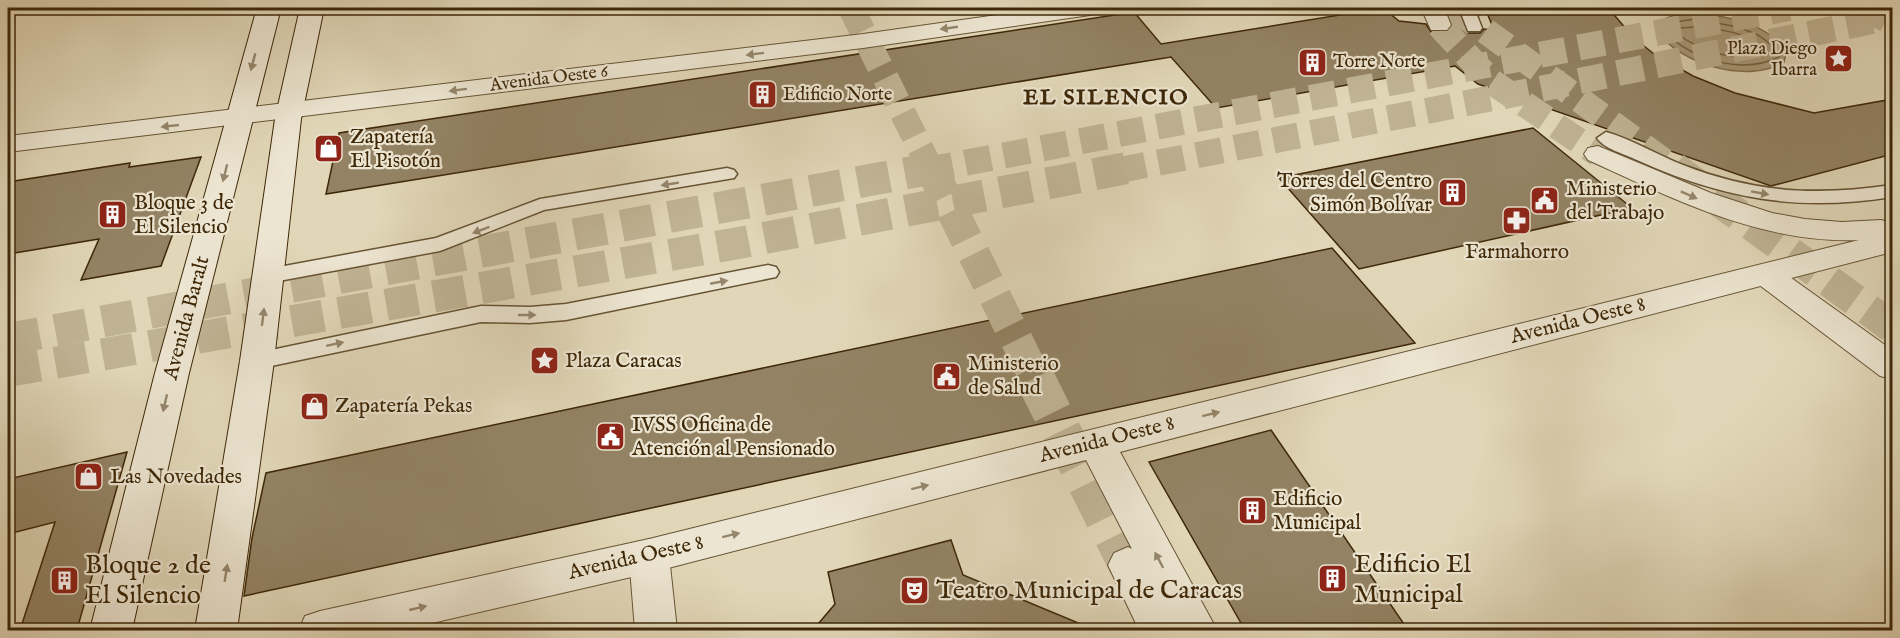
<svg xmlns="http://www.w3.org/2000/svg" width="1900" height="638" viewBox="0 0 1900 638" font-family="'IM FELL English',serif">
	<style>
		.water { fill: #aa9c7c; stroke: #7f6e4e; stroke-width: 1.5 }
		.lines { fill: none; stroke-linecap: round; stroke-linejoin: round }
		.shore { stroke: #746242; stroke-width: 1.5 }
		.building { fill: #938364; stroke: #3e2808; stroke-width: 1.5 }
		.minor-tunnel-far2 { stroke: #c0b495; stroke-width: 26; stroke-dasharray: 26 13; stroke-linecap: butt }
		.minor-tunnel-far1 { stroke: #c0b495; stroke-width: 32; stroke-dasharray: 32 16; stroke-linecap: butt }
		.minor-tunnel { stroke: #c0b495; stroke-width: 39; stroke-dasharray: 39 20; stroke-linecap: butt }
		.secondary-tunnel-far1 { stroke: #c0b495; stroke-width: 26; stroke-dasharray: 26 13; stroke-linecap: butt }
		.secondary-tunnel { stroke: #c0b495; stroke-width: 32; stroke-dasharray: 32 16; stroke-linecap: butt }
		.service-casing { stroke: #675434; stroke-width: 3 }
		.pedestrian-casing { stroke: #675434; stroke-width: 2 }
		.minor-casing { stroke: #675434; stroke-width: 2 }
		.secondary-casing { stroke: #3e2808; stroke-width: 2 }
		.service { fill: #ece5d1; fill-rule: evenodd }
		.pedestrian { fill: #ece5d1; fill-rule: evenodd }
		.minor { fill: #ece5d1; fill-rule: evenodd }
		.secondary { fill: #ece5d1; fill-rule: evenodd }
		.oneway { fill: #95866c }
		.labels { text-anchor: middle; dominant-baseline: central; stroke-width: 4.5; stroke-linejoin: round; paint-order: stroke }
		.far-poi-label { font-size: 18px; fill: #3e2808; stroke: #ece5d1; text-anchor: start }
		.far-street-label { font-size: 18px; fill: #3e2808; stroke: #ece5d1 }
		.poi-label { font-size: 21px; fill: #3e2808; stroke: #ece5d1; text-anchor: start }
		.street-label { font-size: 21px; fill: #3e2808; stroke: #ece5d1 }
		.far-district-label { font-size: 22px; font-weight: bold; letter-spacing: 1.5px; fill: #3e2808; stroke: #ece5d1 }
		.near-poi-label { font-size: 26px; fill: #3e2808; stroke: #ece5d1; text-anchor: start }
	</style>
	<rect width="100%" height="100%" fill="#e1d7b8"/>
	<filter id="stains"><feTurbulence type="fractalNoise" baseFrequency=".00333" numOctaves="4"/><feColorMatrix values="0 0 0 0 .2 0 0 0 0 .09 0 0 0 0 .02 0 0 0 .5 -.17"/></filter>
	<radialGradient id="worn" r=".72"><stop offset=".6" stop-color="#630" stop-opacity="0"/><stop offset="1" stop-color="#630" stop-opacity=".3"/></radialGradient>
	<path class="water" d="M1695 13C1726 16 1770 23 1786 53L1784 62C1749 84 1681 65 1658 32V24C1669 14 1680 14 1695 13Z"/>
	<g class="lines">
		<path class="shore" d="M1695 19 1738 27 1758 35 1776 48 1779 57C1742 75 1692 60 1664 31L1669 23Z
			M1695 27C1719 29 1752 32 1768 53 1738 64 1699 51 1675 32L1680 28Z"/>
	</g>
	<path class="building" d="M1383 8 1399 21 1426 24 1431 32H1447L1453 26 1464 27 1468 33H1480L1484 29 1494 30 1485 8H1613L1615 16 1634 38 1654 54 1693 76 1735 93 1814 113 1893 99V154L1771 186 1478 84 1455 66 1216 108 1171 57 326 194 339 133 1134 12 1161 44Z
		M1533 128 1632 208 1359 269 1279 178Z
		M201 157 161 266 81 280 99 239 8 254V182L130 163 129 167Z
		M1332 248 1415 343 244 596 252 538 266 473Z
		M1271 430 1382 592 1408 630H1245L1149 462Z
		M127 452 78 626 61 630H20L55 522 8 534V479Z
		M951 540 963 575 1095 630H813L835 604 828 572Z"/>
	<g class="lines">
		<path class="minor-tunnel-far2" d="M851 8 931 170
			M1454 8 1676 170
			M1863 8 1892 22
			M1439 25 1492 82 1598 154"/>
		<path class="minor-tunnel-far1" d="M931 168 1036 379
			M1674 168 1892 327"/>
		<path class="minor-tunnel" d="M1035 378 1128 565"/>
		<path class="secondary-tunnel-far1" d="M927 170 1789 8
			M1120 170 1540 89 1892 17"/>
		<path class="secondary-tunnel" d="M8 339 935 168
			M8 371 744 242 1127 168"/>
		<defs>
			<path id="service" d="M1459 8H1474L1482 28 1480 31H1468Z
				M1606 132C1632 139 1657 155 1683 165 1755 193 1815 196 1892 185V197C1798 212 1723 199 1637 160 1625 154 1604 149 1597 138Z
				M727 168 734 170 737 174 734 178 544 210 440 251 268 283 260 281 257 276 260 271 268 269 436 238 540 199Z
				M768 265 776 267 779 272 776 277 566 320 530 323 481 322 257 369 249 367 245 361 249 355 257 353 481 306 530 307 566 304Z"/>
			<path id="pedestrian" d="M1765 264 1776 267 1892 350V379L1880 376 1754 281 1749 274 1754 267Z
				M649 539 663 544 669 556 677 630H635L629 556 635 544Z"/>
			<path id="minor" d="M1046 8H1102L1098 13 1090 15 863 48 8 152V136L863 34Z
				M1421 8H1444L1451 25 1447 30H1431Z
				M1598 146 1711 193 1772 213 1805 219 1842 222 1881 220 1892 223V252L1120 452 1217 630H1139L1108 565 1114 553 1128 547 1132 549 1086 460 649 573 402 630H299L305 616 320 611 649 539 1859 240C1762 244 1674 199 1588 160L1584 154 1588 148Z"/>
			<path id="secondary" d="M257 8H281L189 373 132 630H90L155 373Z
				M300 8H324L301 119 274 361 237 630H195L240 361 275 119Z"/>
		</defs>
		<use href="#service" class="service-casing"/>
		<use href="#pedestrian" class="pedestrian-casing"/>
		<use href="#minor" class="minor-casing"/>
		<use href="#secondary" class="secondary-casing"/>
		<use href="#service" class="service"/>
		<use href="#pedestrian" class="pedestrian"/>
		<use href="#minor" class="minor"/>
		<use href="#secondary" class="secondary"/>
	</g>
	<defs><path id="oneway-solid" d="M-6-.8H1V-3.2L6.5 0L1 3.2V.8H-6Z" transform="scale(1.5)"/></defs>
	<g class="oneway">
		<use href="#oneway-solid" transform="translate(949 28) rotate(172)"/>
		<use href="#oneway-solid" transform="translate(755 54) rotate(173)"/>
		<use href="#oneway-solid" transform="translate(253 62) rotate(105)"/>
		<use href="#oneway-solid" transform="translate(458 90) rotate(173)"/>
		<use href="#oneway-solid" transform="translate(170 126) rotate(174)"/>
		<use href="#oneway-solid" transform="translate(225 173) rotate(104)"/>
		<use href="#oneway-solid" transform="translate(670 184) rotate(171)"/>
		<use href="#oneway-solid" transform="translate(1760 193) rotate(10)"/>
		<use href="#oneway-solid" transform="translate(1689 195) rotate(24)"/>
		<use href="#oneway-solid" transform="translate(481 230) rotate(159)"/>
		<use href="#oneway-solid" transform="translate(719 282) rotate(-11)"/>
		<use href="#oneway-solid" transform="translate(527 315)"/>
		<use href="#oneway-solid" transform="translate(263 317) rotate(-83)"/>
		<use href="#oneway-solid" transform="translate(335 344) rotate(-12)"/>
		<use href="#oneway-solid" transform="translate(165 403) rotate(103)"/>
		<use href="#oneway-solid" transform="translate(1211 414) rotate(-14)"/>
		<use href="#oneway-solid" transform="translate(920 487) rotate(-14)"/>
		<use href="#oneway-solid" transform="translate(731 535) rotate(-14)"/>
		<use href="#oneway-solid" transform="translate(1159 560) rotate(-118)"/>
		<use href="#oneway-solid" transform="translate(226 573) rotate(-81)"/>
		<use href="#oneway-solid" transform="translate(418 608) rotate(-13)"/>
	</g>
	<defs>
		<symbol id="sight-square" viewBox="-11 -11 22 22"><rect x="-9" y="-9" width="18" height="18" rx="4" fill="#8f2418" stroke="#ece5d1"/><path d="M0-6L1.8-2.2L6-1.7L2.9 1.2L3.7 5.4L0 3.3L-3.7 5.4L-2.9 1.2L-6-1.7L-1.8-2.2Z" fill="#fff"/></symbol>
		<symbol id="building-square" viewBox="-11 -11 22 22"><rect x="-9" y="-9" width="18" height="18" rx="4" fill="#8f2418" stroke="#ece5d1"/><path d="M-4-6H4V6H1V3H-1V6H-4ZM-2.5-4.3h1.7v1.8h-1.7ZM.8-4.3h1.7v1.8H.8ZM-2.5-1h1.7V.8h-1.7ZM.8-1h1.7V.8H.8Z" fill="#fff"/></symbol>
		<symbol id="shop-square" viewBox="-11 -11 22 22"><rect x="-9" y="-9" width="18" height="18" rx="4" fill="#8f2418" stroke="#ece5d1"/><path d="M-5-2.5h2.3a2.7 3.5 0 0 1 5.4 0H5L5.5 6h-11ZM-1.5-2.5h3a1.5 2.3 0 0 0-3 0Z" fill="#fff"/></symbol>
		<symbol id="civic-square" viewBox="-11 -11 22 22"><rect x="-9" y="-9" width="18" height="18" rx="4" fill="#8f2418" stroke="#ece5d1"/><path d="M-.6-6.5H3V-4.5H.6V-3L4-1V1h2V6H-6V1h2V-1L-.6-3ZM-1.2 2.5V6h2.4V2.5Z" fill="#fff"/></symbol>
		<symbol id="pharmacy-square" viewBox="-11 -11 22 22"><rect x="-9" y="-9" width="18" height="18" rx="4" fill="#8f2418" stroke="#ece5d1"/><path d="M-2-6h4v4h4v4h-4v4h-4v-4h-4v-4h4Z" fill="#fff"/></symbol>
		<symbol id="theatre-square" viewBox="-11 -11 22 22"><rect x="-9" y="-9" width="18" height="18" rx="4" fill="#8f2418" stroke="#ece5d1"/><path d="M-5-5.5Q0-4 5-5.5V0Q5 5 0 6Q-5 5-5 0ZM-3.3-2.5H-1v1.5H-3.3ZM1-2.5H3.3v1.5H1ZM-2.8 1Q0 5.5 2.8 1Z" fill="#fff"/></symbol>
	</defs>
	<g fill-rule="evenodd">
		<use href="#sight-square" x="1822" y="42" width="33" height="33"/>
		<use href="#building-square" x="1296" y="46" width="33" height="33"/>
		<use href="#building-square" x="746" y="78" width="33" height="33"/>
		<use href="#shop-square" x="312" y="132" width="33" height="33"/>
		<use href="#building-square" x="1436" y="176" width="33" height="33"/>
		<use href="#civic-square" x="1528" y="184" width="33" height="33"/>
		<use href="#building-square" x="96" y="198" width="33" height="33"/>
		<use href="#pharmacy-square" x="1500" y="204" width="33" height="33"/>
		<use href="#sight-square" x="528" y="344" width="33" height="33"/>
		<use href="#civic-square" x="930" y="360" width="33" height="33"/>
		<use href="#shop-square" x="298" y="390" width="33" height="33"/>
		<use href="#civic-square" x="594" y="420" width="33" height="33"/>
		<use href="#shop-square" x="72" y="460" width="33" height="33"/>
		<use href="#building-square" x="1236" y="494" width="33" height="33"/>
		<use href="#building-square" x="1316" y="562" width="33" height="33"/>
		<use href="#building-square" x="48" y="564" width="33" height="33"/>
		<use href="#theatre-square" x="898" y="574" width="33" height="33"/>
	</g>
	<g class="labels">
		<g class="far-poi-label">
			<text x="1817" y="49" text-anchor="end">Plaza Diego<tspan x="1817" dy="21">Ibarra</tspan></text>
			<text x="1333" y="62">Torre Norte</text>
			<text x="783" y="95">Edificio Norte</text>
		</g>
		<g class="far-street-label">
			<text transform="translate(549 79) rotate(-7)">Avenida Oeste 6</text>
		</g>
		<g class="poi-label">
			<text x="350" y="137">Zapatería<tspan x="350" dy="24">El Pisotón</tspan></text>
			<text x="1432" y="181" text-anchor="end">Torres del Centro<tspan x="1432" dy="24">Simón Bolívar</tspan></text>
			<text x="1566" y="189">Ministerio<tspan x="1566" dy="24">del Trabajo</tspan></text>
			<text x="134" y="203">Bloque 3 de<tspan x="134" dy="24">El Silencio</tspan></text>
			<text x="1517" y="252" text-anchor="middle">Farmahorro</text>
			<text x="565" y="361">Plaza Caracas</text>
			<text x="968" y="364">Ministerio<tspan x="968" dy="24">de Salud</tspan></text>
			<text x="335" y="406">Zapatería Pekas</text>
			<text x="632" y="425">IVSS Oficina de<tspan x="632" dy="24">Atención al Pensionado</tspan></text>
			<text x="110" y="477">Las Novedades</text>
			<text x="1273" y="499">Edificio<tspan x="1273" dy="24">Municipal</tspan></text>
		</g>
		<g class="street-label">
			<text transform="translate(187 318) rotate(-75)">Avenida Baralt</text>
			<text transform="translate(1578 321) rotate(-14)">Avenida Oeste 8</text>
			<text transform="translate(1107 440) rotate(-14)">Avenida Oeste 8</text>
			<text transform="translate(636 558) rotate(-13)">Avenida Oeste 8</text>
		</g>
		<g class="far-district-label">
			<text x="1106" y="98">EL SILENCIO</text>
		</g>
		<g class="near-poi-label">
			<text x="1354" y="564">Edificio El<tspan x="1354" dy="30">Municipal</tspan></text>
			<text x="85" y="565">Bloque 2 de<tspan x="85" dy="30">El Silencio</tspan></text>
			<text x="936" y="590">Teatro Municipal de Caracas</text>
		</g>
	</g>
	<rect width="1900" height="638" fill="none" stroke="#e1d7b8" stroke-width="30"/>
	<rect x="9" y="9" width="1882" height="620" fill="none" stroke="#3e2808" stroke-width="3"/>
	<rect x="15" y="15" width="1870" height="608" fill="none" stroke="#3e2808" stroke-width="1.5"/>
	<rect width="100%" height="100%" filter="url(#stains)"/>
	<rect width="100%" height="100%" fill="url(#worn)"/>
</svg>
